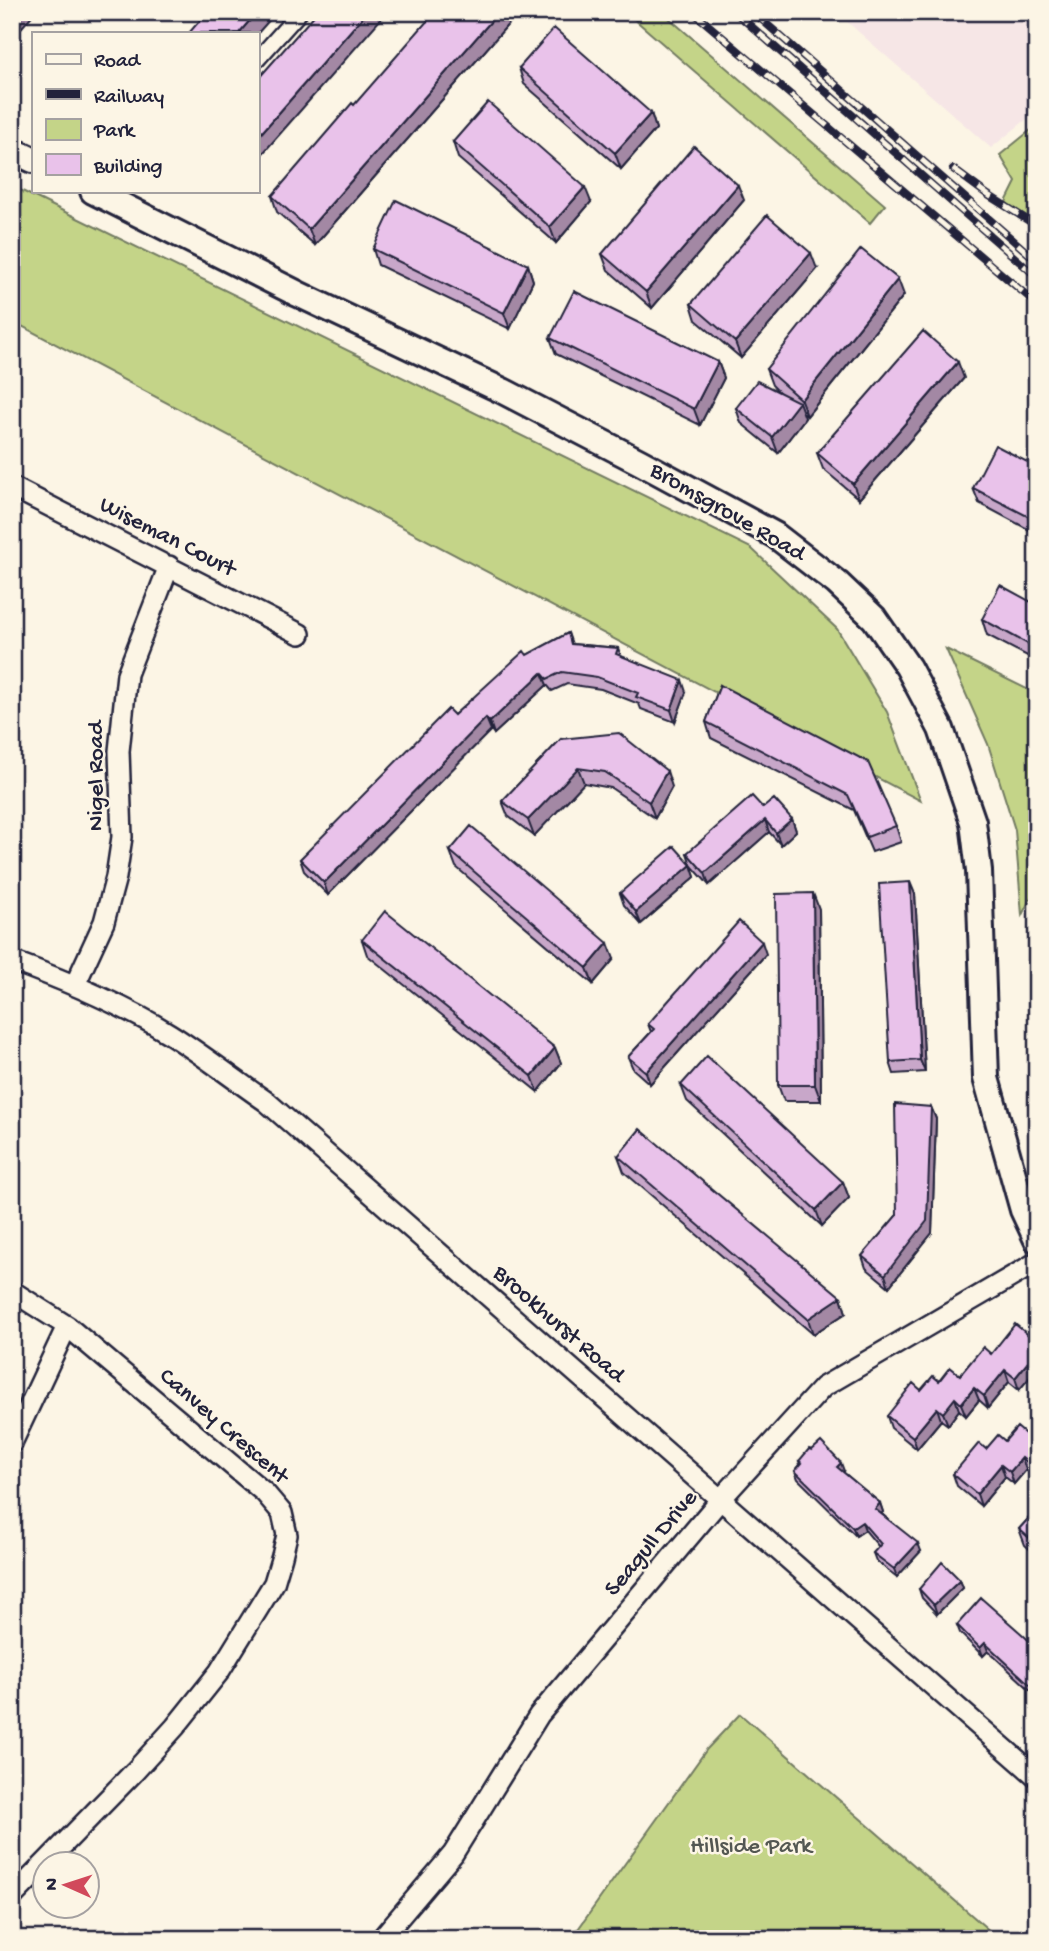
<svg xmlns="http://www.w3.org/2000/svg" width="1049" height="1951" viewBox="0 0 1049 1951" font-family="'Gochi Hand',sans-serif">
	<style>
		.built { fill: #f6e6e6 }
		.green { fill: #c4d488; stroke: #737b62; stroke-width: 2 }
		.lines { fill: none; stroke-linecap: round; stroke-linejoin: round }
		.pedestrian-casing { stroke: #22223b; stroke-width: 19 }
		.minor-casing { stroke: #22223b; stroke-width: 24 }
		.tertiary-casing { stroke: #22223b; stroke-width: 30 }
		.pedestrian { stroke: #fcf5e5; stroke-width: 14 }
		.minor { stroke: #fcf5e5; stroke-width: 19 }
		.tertiary { stroke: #fcf5e5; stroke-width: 24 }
		.rail-casing { stroke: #22223b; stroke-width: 8 }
		.rail { stroke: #fcf5e5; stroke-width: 5; stroke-dasharray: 16; stroke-linecap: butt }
		.wall { fill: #c8a7c9; stroke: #22223b; stroke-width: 2 }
		.shaded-wall { fill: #a388a4; stroke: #22223b; stroke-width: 2 }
		.building { fill: #e9c2ea; stroke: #22223b; stroke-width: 2 }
		.labels { text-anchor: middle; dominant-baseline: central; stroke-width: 5; stroke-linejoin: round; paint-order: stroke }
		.street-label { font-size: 24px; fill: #22223b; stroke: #fcf5e5 }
		.park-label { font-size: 24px; fill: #535752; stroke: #fcf5e5 }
	</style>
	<rect width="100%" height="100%" fill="#fcf5e5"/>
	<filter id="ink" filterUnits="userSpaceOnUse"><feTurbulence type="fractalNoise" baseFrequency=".0143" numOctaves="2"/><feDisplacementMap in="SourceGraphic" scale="14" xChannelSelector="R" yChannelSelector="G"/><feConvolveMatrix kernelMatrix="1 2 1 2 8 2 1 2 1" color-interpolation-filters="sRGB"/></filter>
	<g filter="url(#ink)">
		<path class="built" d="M836 12H1037V111L991 148Z"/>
		<path class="green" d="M626 12H662L885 205 870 223Z
			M1037 125V225L1024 220 1006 202 1016 182 1000 155Z
			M12 186 751 548 837 629 887 712 921 801 12 321Z
			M946 649 1037 694V886L1022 915 1015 830 988 744Z
			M740 1714 999 1939H571L707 1749Z"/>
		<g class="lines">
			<defs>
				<path id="pedestrian" d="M257 60 300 12"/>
				<path id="minor" d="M12 487 300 634
					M12 961C67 981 120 1003 170 1034 203 1055 235 1080 267 1102L1037 1777
					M75 985 104 922 116 877 122 837 119 751 127 674 169 566
					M12 1291 67 1326 265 1493 282 1513 287 1535 282 1556 274 1583 219 1672 175 1727 135 1771 12 1897
					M12 1443 67 1326
					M381 1939 453 1854 539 1715 720 1500 823 1387 1037 1262"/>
				<path id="tertiary" d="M12 150 33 160
					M93 191 298 294 503 391 640 462 775 535 837 583 874 618 908 667 941 729 973 822 979 871 986 1078 1023 1210 1037 1240"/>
			</defs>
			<use href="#pedestrian" class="pedestrian-casing"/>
			<use href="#minor" class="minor-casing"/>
			<use href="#tertiary" class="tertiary-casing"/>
			<use href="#pedestrian" class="pedestrian"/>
			<use href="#minor" class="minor"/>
			<use href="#tertiary" class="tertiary"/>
			<defs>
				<path id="rail" d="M693 12 1037 304
					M735 12 1037 277
					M753 12 1037 261
					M953 169 988 195 1037 226"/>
			</defs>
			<use href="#rail" class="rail-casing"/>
			<use href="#rail" class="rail"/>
		</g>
		<path class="wall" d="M518 13 315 245 277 212 272 196Z
			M519 68 651 113 656 129 621 169 524 84Z
			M453 142 591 202 556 243 458 158Z
			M744 200 652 308 608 270 602 254Z
			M373 249 528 265 533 281 510 329 378 265Z
			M817 269 741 358 696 320 691 304Z
			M904 295 807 416 803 413 805 418 778 453 741 423 736 408 780 393 772 385 766 369Z
			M550 338 718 362 724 378 700 425 556 354Z
			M964 378 859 499 823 469 817 453Z
			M1037 467V534L979 503 973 488Z
			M1037 605V661L987 635 982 619Z
			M568 633 572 644 618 648 621 656 686 692 675 722 641 709 639 704 601 689 567 684 552 691 547 685 494 734 491 730 328 895 304 871 300 859 454 715 527 655Z
			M720 685 896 826 901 842 872 852 854 810 711 738 706 722Z
			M561 739 672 787 655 818 611 788 584 783 534 836 508 816 502 801Z
			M763 808 792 819 796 831 781 845 769 832 709 885 691 865 687 853Z
			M450 851 614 959 593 984 456 867Z
			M691 865 695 877 641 924 624 905 620 893Z
			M915 894 925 1072 894 1074 890 1062Z
			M819 909 821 1101H784L778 1085Z
			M362 940 555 1048 561 1063 538 1092 367 955Z
			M766 954 650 1084 633 1069 628 1057 651 1032 648 1024Z
			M681 1085 843 1182 849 1198 822 1226 687 1101Z
			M931 1107 936 1119 932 1233 889 1287 866 1268 862 1256 897 1215Z
			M618 1156 841 1297 846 1313 813 1334 624 1172Z
			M1037 1342V1369L1019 1390 1009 1382 988 1408 979 1400 966 1416 959 1410 948 1425 941 1420 917 1449 891 1428 887 1416 921 1390 939 1381 960 1375 991 1354Z
			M1037 1433V1468L1031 1474 1026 1470 1014 1484 1005 1477 981 1506 957 1486 953 1474 986 1449 1005 1441 1031 1440Z
			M799 1461 844 1471 843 1472 880 1503 883 1512 881 1513 921 1551 897 1577 876 1561 873 1553 879 1547 865 1530 856 1536 798 1479 795 1471 800 1465Z
			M1037 1509V1556L1025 1545 1019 1529Z
			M960 1580 963 1588 937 1614 922 1598 919 1589Z
			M957 1625 1037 1648V1696L988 1651 983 1656 960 1633Z"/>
		<path class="shaded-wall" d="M12 12H35L12 39Z
			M257 12H272L273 16 257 34V33H239Z
			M367 12H387L257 160V138Z
			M499 12H517L518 13 315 245 309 229Z
			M651 113 656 129 621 169 615 153Z
			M738 185 744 200 652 308 646 292Z
			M585 187 591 202 556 243 550 227Z
			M811 253 817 269 741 358 735 342Z
			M528 265 533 281 510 329 504 313Z
			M898 279 904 295 807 416 801 400Z
			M718 362 724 378 700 425 694 409Z
			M958 362 964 378 859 499 853 484Z
			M799 402 805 418 778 453 772 437Z
			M542 673 547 685 494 734 490 722Z
			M682 680 686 692 675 722 671 710Z
			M486 718 491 730 328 895 324 883Z
			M578 768 584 783 534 836 528 820Z
			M667 771 672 787 655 818 649 802Z
			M792 819 796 831 781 845 776 833Z
			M765 820 769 832 709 885 705 873Z
			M691 865 695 877 641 924 636 912Z
			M910 882 915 894 925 1072 920 1060Z
			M813 893 819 909 821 1101 815 1085Z
			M762 942 766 954 650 1084 646 1072Z
			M608 943 614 959 593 984 587 968Z
			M555 1048 561 1063 538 1092 532 1076Z
			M931 1107 936 1119 932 1233 889 1287 885 1275Z
			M843 1182 849 1198 822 1226 816 1210Z
			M841 1297 846 1313 813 1334 808 1319Z
			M1037 1351V1369L1019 1390 1015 1378Z
			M1005 1370 1009 1382 988 1408 984 1396Z
			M974 1388 979 1400 966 1416 961 1404Z
			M955 1398 959 1410 948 1425 943 1413Z
			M937 1408 941 1420 917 1449 913 1437Z
			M1037 1451V1468L1031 1474 1027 1462Z
			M1022 1458 1026 1470 1014 1484 1010 1472Z
			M841 1463 844 1471 840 1475 837 1467Z
			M1001 1465 1005 1477 981 1506 977 1494Z
			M880 1503 883 1512 878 1517 875 1509Z
			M862 1522 865 1530 856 1536 853 1528Z
			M918 1543 921 1551 897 1577 894 1569Z
			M960 1580 963 1588 937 1614 934 1605Z
			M985 1643 988 1651 983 1656 980 1648Z"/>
		<path class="building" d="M207 12H257L239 33H189Z
			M317 12H367L257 138V80Z
			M435 12H499L309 229 272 196 352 103 354 105Z
			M554 28 651 113 615 153 519 68Z
			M488 102 585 187 550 227 453 142Z
			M694 146 738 185 646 292 602 254Z
			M396 200 528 265 504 313 373 249Z
			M767 215 811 253 735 342 691 304Z
			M861 249 898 279 801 400 766 369Z
			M574 291 718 362 694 409 550 338Z
			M923 331 958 362 853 484 817 453Z
			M757 381 799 402 772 437 736 408Z
			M995 445 1037 467V521L973 488Z
			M1000 585 1037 605V649L982 619Z
			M568 633 571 644 618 648 616 654 682 680 671 710 636 697 638 693 597 677 562 672 547 679 542 673 490 722 486 718 324 883 300 859 448 709 454 715 524 651 527 655Z
			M720 685 868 762 896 826 867 837 848 795 706 722Z
			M619 733 667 771 649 802 605 772 578 768 528 820 502 801 561 739Z
			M752 796 763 808 774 799 792 819 776 833 765 820 705 873 687 853Z
			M471 826 608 943 587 968 450 851Z
			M674 846 691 865 636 912 620 893Z
			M910 882 920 1060 890 1062 879 884Z
			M813 893 815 1085H778L776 894Z
			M385 911 555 1048 532 1076 362 940Z
			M739 921 762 942 646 1072 628 1057 654 1029 648 1024Z
			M707 1056 843 1182 816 1210 681 1085Z
			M895 1104 931 1107 927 1221 885 1275 862 1256 897 1215Z
			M640 1129 841 1297 808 1319 618 1156Z
			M1015 1324 1037 1342V1351L1015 1378 1005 1370 984 1396 974 1388 961 1404 955 1398 943 1413 937 1408 913 1437 887 1416 913 1383 921 1390 933 1376 939 1381 950 1367 960 1375 983 1347 991 1354Z
			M1017 1427 1037 1444V1451L1027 1462 1022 1458 1010 1472 1001 1465 977 1494 953 1474 979 1443 986 1449 998 1435 1005 1441Z
			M1037 1433V1444L1031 1440Z
			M821 1442 841 1463 837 1467 880 1503 875 1509 918 1543 894 1569 873 1553 881 1544 862 1522 853 1528 795 1471 802 1463 799 1461 809 1449 812 1450Z
			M1037 1509V1545L1019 1529Z
			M942 1562 960 1580 934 1605 919 1589Z
			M981 1598 1023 1635 1037 1648V1691L985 1643 980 1648 957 1625Z"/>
	</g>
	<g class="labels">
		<g class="street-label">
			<text transform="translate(727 513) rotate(30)">Bromsgrove Road</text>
			<text transform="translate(167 538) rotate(27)">Wiseman Court</text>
			<text transform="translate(97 776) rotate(-90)">Nigel Road</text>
			<text transform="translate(558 1325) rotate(41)">Brookhurst Road</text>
			<text transform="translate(223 1427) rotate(41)">Canvey Crescent</text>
			<text transform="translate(652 1544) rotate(-50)">Seagull Drive</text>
		</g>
		<g class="park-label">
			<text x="751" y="1847">Hillside Park</text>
		</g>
	</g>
	<rect width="1049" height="1951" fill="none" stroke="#fcf5e5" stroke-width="42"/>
	<rect x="21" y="21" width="1007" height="1909" fill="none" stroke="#22223b" stroke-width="2.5" filter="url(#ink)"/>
	<rect x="32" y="32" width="228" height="161" fill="#fcf5e5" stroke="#a5a1a1" stroke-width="2"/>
	<rect x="46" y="54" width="35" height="10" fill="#fcf5e5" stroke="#a5a1a1" stroke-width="2"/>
	<text x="94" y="66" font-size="21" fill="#22223b">Road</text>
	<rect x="46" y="89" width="35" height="10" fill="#22223b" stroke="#a5a1a1" stroke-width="2"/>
	<text x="94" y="102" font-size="21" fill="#22223b">Railway</text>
	<rect x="46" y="119" width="35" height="21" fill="#c4d488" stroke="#a5a1a1" stroke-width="2"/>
	<text x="94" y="136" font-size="21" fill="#22223b">Park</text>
	<rect x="46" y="154" width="35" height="21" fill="#e9c2ea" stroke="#a5a1a1" stroke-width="2"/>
	<text x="94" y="172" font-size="21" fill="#22223b">Building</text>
	<g transform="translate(66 1885) rotate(273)"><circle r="33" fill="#fcf5e5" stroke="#a5a1a1" stroke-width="2"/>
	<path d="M0-5L12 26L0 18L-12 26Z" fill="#d1495b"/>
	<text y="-10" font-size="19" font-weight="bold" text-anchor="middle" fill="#22223b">N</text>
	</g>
</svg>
